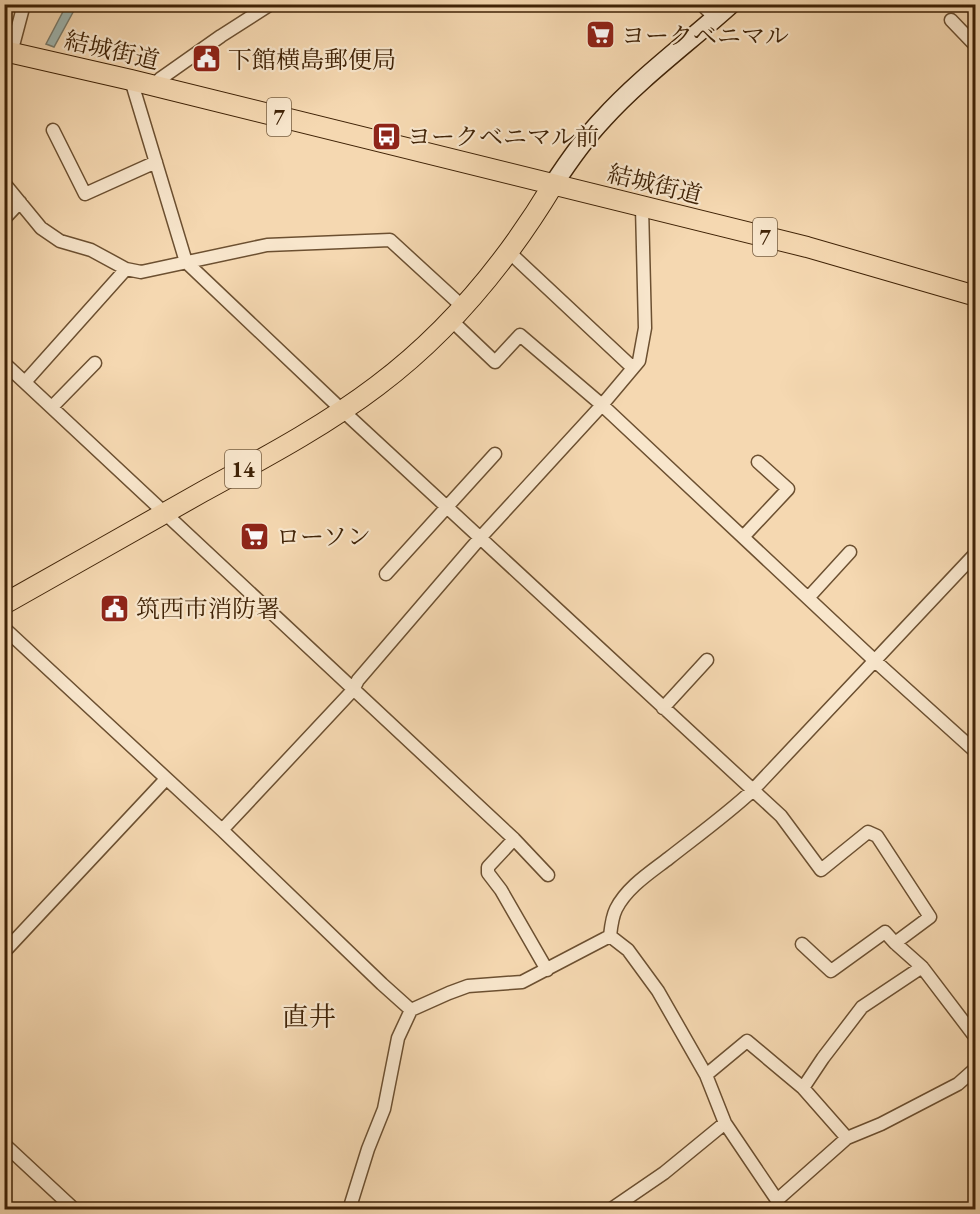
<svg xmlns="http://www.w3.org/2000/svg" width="980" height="1214" viewBox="0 0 980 1214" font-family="'EB Garamond','Noto Serif JP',serif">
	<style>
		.water { fill: #9fb8b4; stroke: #797c6e; stroke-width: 1.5 }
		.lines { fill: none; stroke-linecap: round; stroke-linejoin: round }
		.minor-casing { stroke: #6c5031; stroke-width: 15 }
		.secondary-casing { stroke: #3f2206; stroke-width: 21 }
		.primary-casing { stroke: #3f2206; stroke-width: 22 }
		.minor { stroke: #f8e6cc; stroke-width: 12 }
		.secondary { stroke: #f8e6cc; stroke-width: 18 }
		.primary { stroke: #f5d8b1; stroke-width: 20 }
		.labels { text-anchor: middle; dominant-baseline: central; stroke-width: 4.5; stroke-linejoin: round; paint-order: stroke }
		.shield { fill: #f8e6cc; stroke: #765d41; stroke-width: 1.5 }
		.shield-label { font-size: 22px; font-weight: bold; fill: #3f2206 }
		.poi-label { font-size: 24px; fill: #3f2206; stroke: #f8e6cc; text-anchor: start }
		.street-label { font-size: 24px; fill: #3f2206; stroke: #f8e6cc }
		.quarter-label { font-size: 27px; fill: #3f2206; stroke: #f8e6cc }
	</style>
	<rect width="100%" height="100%" fill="#f5d8b1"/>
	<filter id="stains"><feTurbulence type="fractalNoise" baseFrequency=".00333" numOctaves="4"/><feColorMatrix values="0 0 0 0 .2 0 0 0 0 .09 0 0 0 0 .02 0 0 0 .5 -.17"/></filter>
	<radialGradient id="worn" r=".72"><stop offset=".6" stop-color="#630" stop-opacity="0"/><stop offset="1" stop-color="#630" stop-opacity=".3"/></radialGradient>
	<path class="water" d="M67 4 77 5 54 47 46 44Z"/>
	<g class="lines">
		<defs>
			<path id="minor" d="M701 4 716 18
				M951 20 976 46
				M11 53 24 4
				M131 80 186 262 343 411 781 816 821 870 868 832 877 836 930 917 895 943
				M158 87 160 79 221 36 271 4
				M53 130 85 194 156 162
				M4 183 41 228 60 241 91 250 126 269 141 272 267 245 390 240 463 307
				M4 219 20 202
				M509 252 633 368
				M451 320 495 362 520 335 602 405 874 660 976 752
				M4 363 514 839 548 875
				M25 382 126 269
				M52 407 95 363
				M743 537 788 489 758 462
				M386 574 495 454
				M808 598 850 552
				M4 628 222 830 382 984 411 1010
				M663 708 707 660
				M222 830 353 690 358 680 480 538 602 405 639 361 645 328 642 207
				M514 839 488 867V873L501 890 547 970
				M610 936C611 927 612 917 616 909 627 887 651 872 669 858 697 836 726 815 752 791L976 553
				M610 936 628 950 658 991 706 1075 725 1123 777 1200V1210
				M802 944 831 971 885 932 895 943 922 967 976 1038
				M4 952 166 779
				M706 1075 747 1041 803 1088 847 1138
				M803 1088 823 1058 862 1007 922 967
				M4 1144 75 1210
				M777 1200 847 1138 881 1124 958 1084 976 1068
				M349 1210 368 1149 384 1109 398 1038 411 1010 449 993 468 986 522 982 610 936
				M610 1210 664 1173 725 1123"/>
			<path id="secondary" d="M553 185C568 162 584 139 603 119 640 78 689 42 731 4"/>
			<path id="primary" d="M4 51 131 80 807 247 976 296
				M4 604C70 567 136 529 202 492 262 459 323 427 377 386 449 332 507 261 553 185"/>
		</defs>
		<use href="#minor" class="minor-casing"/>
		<use href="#secondary" class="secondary-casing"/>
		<use href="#primary" class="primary-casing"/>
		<use href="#minor" class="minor"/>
		<use href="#secondary" class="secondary"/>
		<use href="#primary" class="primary"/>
	</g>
	<defs>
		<symbol id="supermarket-square" viewBox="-11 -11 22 22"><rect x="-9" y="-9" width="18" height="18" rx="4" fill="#8f2418" stroke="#f8e6cc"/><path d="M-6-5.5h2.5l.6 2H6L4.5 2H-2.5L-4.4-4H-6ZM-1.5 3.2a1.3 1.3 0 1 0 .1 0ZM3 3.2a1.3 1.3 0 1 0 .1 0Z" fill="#fff"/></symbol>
		<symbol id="civic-square" viewBox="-11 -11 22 22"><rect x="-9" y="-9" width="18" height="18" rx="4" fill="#8f2418" stroke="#f8e6cc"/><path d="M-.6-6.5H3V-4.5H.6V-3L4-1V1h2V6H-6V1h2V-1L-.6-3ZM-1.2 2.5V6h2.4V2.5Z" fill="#fff"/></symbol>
		<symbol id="bus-square" viewBox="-11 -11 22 22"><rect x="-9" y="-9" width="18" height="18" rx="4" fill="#8f2418" stroke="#f8e6cc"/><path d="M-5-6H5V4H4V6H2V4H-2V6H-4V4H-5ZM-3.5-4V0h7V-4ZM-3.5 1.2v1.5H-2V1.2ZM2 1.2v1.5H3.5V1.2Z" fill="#fff"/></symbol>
	</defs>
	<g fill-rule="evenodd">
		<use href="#supermarket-square" x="584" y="18" width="33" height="33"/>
		<use href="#civic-square" x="190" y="42" width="33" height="33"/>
		<use href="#bus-square" x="370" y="120" width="33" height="33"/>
		<use href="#supermarket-square" x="238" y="520" width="33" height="33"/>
		<use href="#civic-square" x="98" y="592" width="33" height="33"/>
	</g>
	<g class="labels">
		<g class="shield">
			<rect x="267" y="98" width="24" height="38" rx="4.5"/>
			<rect x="753" y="218" width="24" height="38" rx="4.5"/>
			<rect x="225" y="450" width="36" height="38" rx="4.5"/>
		</g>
		<g class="shield-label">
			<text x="279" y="117">7</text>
			<text x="765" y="237">7</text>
			<text x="243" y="469">14</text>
		</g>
		<g class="poi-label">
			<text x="621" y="35">ヨークベニマル</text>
			<text x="228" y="59">下館横島郵便局</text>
			<text x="407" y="136">ヨークベニマル前</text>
			<text x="276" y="536">ローソン</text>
			<text x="136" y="608">筑西市消防署</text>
		</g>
		<g class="street-label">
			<text transform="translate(112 50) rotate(13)">結城街道</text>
			<text transform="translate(655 184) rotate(14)">結城街道</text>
		</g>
		<g class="quarter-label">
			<text x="309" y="1016">直井</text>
		</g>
	</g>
	<rect width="980" height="1214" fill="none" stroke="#f5d8b1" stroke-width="24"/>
	<rect x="6" y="6" width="968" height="1202" fill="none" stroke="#3f2206" stroke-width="3"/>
	<rect x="12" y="12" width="956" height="1190" fill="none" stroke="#3f2206" stroke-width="1.5"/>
	<rect width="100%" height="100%" filter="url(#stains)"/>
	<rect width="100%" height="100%" fill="url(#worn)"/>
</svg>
